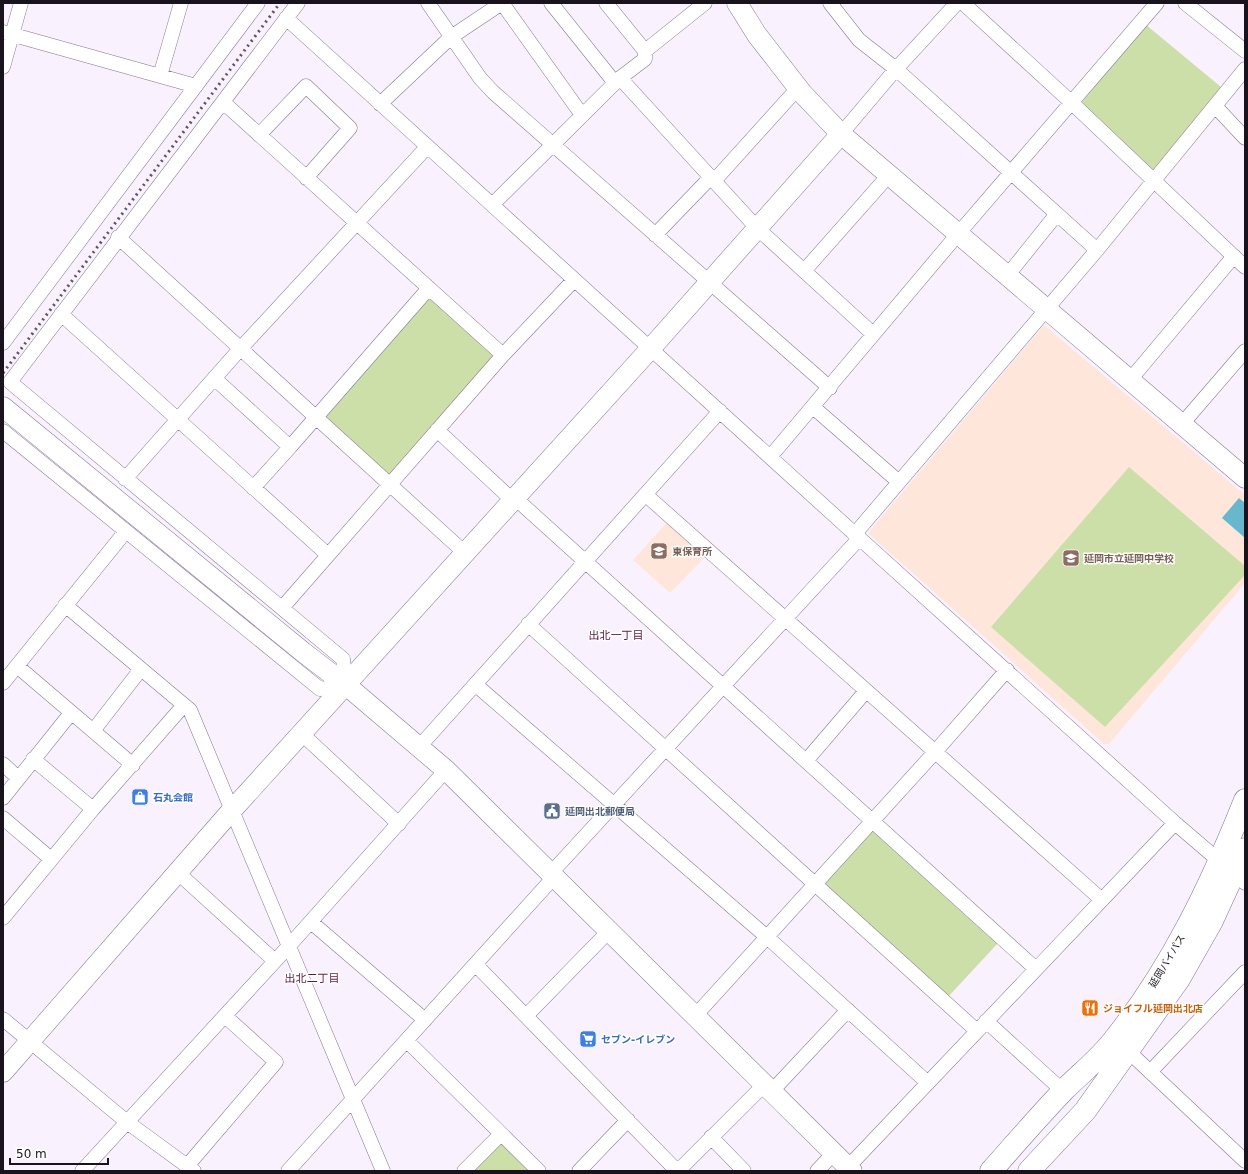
<svg xmlns="http://www.w3.org/2000/svg" width="1248" height="1174" viewBox="0 0 1248 1174" font-family="'DejaVu Sans','Noto Sans JP',sans-serif">
	<style>
		.education { fill: #fee6db }
		.green { fill: #ccdfa9 }
		.water { fill: #67b8ce }
		.lines { fill: none; stroke-linecap: round; stroke-linejoin: round }
		.street-casing { stroke: #847590; stroke-width: 15 }
		.secondary-casing { stroke: #847590; stroke-width: 21 }
		.highway-casing { stroke: #847590; stroke-width: 23 }
		.street { stroke: #fff; stroke-width: 14 }
		.secondary { stroke: #fff; stroke-width: 20 }
		.highway { stroke: #fff; stroke-width: 22 }
		.rail { stroke: #5c5661; stroke-width: 3; stroke-dasharray: 2 4; stroke-linecap: butt }
		.labels { text-anchor: middle; dominant-baseline: central; stroke-width: 3; stroke-linejoin: round; paint-order: stroke }
		.education-label { font-size: 10px; font-weight: bold; fill: #785e54; stroke: #fff; text-anchor: start }
		.shop-label { font-size: 10px; font-weight: bold; fill: #366cbe; stroke: #fff; text-anchor: start }
		.service-label { font-size: 10px; font-weight: bold; fill: #4e5e75; stroke: #fff; text-anchor: start }
		.street-label { font-size: 10px; fill: #19131e; stroke: #fff }
		.food-label { font-size: 10px; font-weight: bold; fill: #c56008; stroke: #fff; text-anchor: start }
		.neighbourhood-label { font-size: 11px; fill: #5a1c3d; stroke: #fff }
	</style>
	<rect width="100%" height="100%" fill="#f9f2fe"/>
	<path class="education" d="M1044 325 1245 495V583L1109 744H1104L868 533Z
		M669 520 707 555 670 593 633 560Z"/>
	<path class="green" d="M1145 24 1221 87 1157 169H1150L1079 106Z
		M429 296 494 356 389 477 322 416Z
		M1129 467 1245 566V575L1105 727 991 627Z
		M872 826 999 942 947 998 822 881Z
		M499 1141 529 1171H473Z"/>
	<path class="water" d="M1239 498 1245 503V538L1222 518Z"/>
	<g class="lines">
		<defs>
			<path id="street" d="M428 3 480 78 493 92 830 388
				M502 3 582 115
				M551 3 615 83
				M606 3 645 51
				M830 3 859 40 896 69 1097 250
				M963 3 1072 103 1245 267
				M1185 3 1245 51
				M286 18 857 536 1175 823 1245 883
				M3 32 196 86
				M3 67 21 3
				M160 76 181 3
				M620 78 757 228 873 334
				M223 102 503 355
				M380 104 451 37 502 3
				M1215 106 1245 138
				M841 134 896 69 957 3
				M259 135 306 86 350 128 306 178
				M714 181 798 88
				M493 204 620 78 645 59V51L705 3
				M655 235 711 177
				M118 237 465 553
				M804 271 889 175
				M1007 276 1056 215
				M61 314 328 555
				M3 343 258 3
				M214 378 290 447 429 288
				M1130 380 1234 256
				M813 407 899 482
				M1182 424 1245 351
				M437 430 508 496 515 498 1036 969
				M3 431 320 689 346 685 343 659 10 382 298 3
				M770 457 958 234 1157 3
				M125 479 241 348 427 147
				M253 488 290 447
				M646 495 1102 900
				M65 605 190 710 383 1171
				M282 608 503 355 574 280
				M528 624 977 1031
				M17 666 133 765
				M3 683 126 531
				M476 685 767 937 928 1083
				M93 731 141 669
				M302 734 399 824
				M419 747 720 411
				M33 759 93 809
				M806 761 866 691
				M3 764 18 778
				M3 798 71 713
				M3 818 51 859
				M177 872 275 961
				M551 873 855 543 859 529 1097 250 1245 69
				M3 918 93 809 184 705
				M311 922 425 1020
				M476 965 677 1171
				M526 1016 609 931
				M695 1016 935 752 1007 670
				M3 1019 127 1122 194 1171
				M986 1021 1063 1091
				M407 1041 539 1171
				M1128 1051 1245 1161
				M1150 1072 1245 972
				M772 1091 848 1010
				M711 1137 744 1171
				M187 1166 276 1062 225 1016
				M848 1167 1175 823
				M82 1171 288 947 446 770
				M288 1171 555 876
				M464 1171 501 1134
				M579 1171 628 1120
				M678 1171 765 1084
				M817 1171 834 1153"/>
			<path id="secondary" d="M737 3 757 35 802 93 841 134 1245 478
				M3 407 303 652 346 685 446 770 852 1171
				M3 1072 232 810 651 348 841 134"/>
			<path id="highway" d="M991 1171C1015 1144 1039 1116 1064 1090 1080 1074 1099 1059 1113 1041 1171 969 1211 885 1245 800
				M1029 1171 1085 1111 1179 979 1212 921 1245 849"/>
		</defs>
		<use href="#street" class="street-casing"/>
		<use href="#secondary" class="secondary-casing"/>
		<use href="#highway" class="highway-casing"/>
		<use href="#street" class="street"/>
		<use href="#secondary" class="secondary"/>
		<use href="#highway" class="highway"/>
		<path class="rail" d="M3 373 280 3"/>
	</g>
	<defs>
		<symbol id="school-square" viewBox="-11 -11 22 22"><rect x="-9" y="-9" width="18" height="18" rx="4" fill="#8d6e63" stroke="#fff"/><path d="M0-5L7-2L0 1L-7-2ZM-4 1L0 2.5L4 1V4Q0 6-4 4Z" fill="#fff"/></symbol>
		<symbol id="shop-square" viewBox="-11 -11 22 22"><rect x="-9" y="-9" width="18" height="18" rx="4" fill="#3f7fe0" stroke="#fff"/><path d="M-5-2.5h2.3a2.7 3.5 0 0 1 5.4 0H5L5.5 6h-11ZM-1.5-2.5h3a1.5 2.3 0 0 0-3 0Z" fill="#fff"/></symbol>
		<symbol id="civic-square" viewBox="-11 -11 22 22"><rect x="-9" y="-9" width="18" height="18" rx="4" fill="#5c6f8a" stroke="#fff"/><path d="M-.6-6.5H3V-4.5H.6V-3L4-1V1h2V6H-6V1h2V-1L-.6-3ZM-1.2 2.5V6h2.4V2.5Z" fill="#fff"/></symbol>
		<symbol id="restaurant-square" viewBox="-11 -11 22 22"><rect x="-9" y="-9" width="18" height="18" rx="4" fill="#e8710a" stroke="#fff"/><path d="M-5-6h1v4h1v-4h1v4h1v-4h1v5L-1.5 .5V6h-2V.5L-5-1ZM5-6V6H3V1.5H1.5Q1.5-4 5-6Z" fill="#fff"/></symbol>
		<symbol id="supermarket-square" viewBox="-11 -11 22 22"><rect x="-9" y="-9" width="18" height="18" rx="4" fill="#3f7fe0" stroke="#fff"/><path d="M-6-5.5h2.5l.6 2H6L4.5 2H-2.5L-4.4-4H-6ZM-1.5 3.2a1.3 1.3 0 1 0 .1 0ZM3 3.2a1.3 1.3 0 1 0 .1 0Z" fill="#fff"/></symbol>
	</defs>
	<g fill-rule="evenodd">
		<use href="#school-square" x="649" y="541" width="20" height="20"/>
		<use href="#school-square" x="1061" y="548" width="20" height="20"/>
		<use href="#shop-square" x="130" y="787" width="20" height="20"/>
		<use href="#civic-square" x="542" y="801" width="20" height="20"/>
		<use href="#restaurant-square" x="1080" y="998" width="20" height="20"/>
		<use href="#supermarket-square" x="578" y="1029" width="20" height="20"/>
	</g>
	<g class="labels">
		<g class="education-label">
			<text x="672" y="551">東保育所</text>
			<text x="1084" y="558">延岡市立延岡中学校</text>
		</g>
		<g class="shop-label">
			<text x="153" y="797">石丸会館</text>
			<text x="601" y="1039">セブン-イレブン</text>
		</g>
		<g class="service-label">
			<text x="565" y="811">延岡出北郵便局</text>
		</g>
		<g class="street-label">
			<text transform="translate(1167 961) rotate(-59)">延岡バイパス</text>
		</g>
		<g class="food-label">
			<text x="1103" y="1008">ジョイフル延岡出北店</text>
		</g>
		<g class="neighbourhood-label">
			<text x="616" y="635">出北一丁目</text>
			<text x="312" y="978">出北二丁目</text>
		</g>
	</g>
	<rect width="1248" height="1174" fill="none" stroke="#19131e" stroke-width="8"/>
	<path d="M10 1158v6h98v-6" fill="none" stroke="#19131e" stroke-width="2"/>
	<text x="16" y="1158" font-size="12" fill="#19131e" stroke="#ffffff" stroke-width="3" paint-order="stroke">50 m</text>
</svg>
